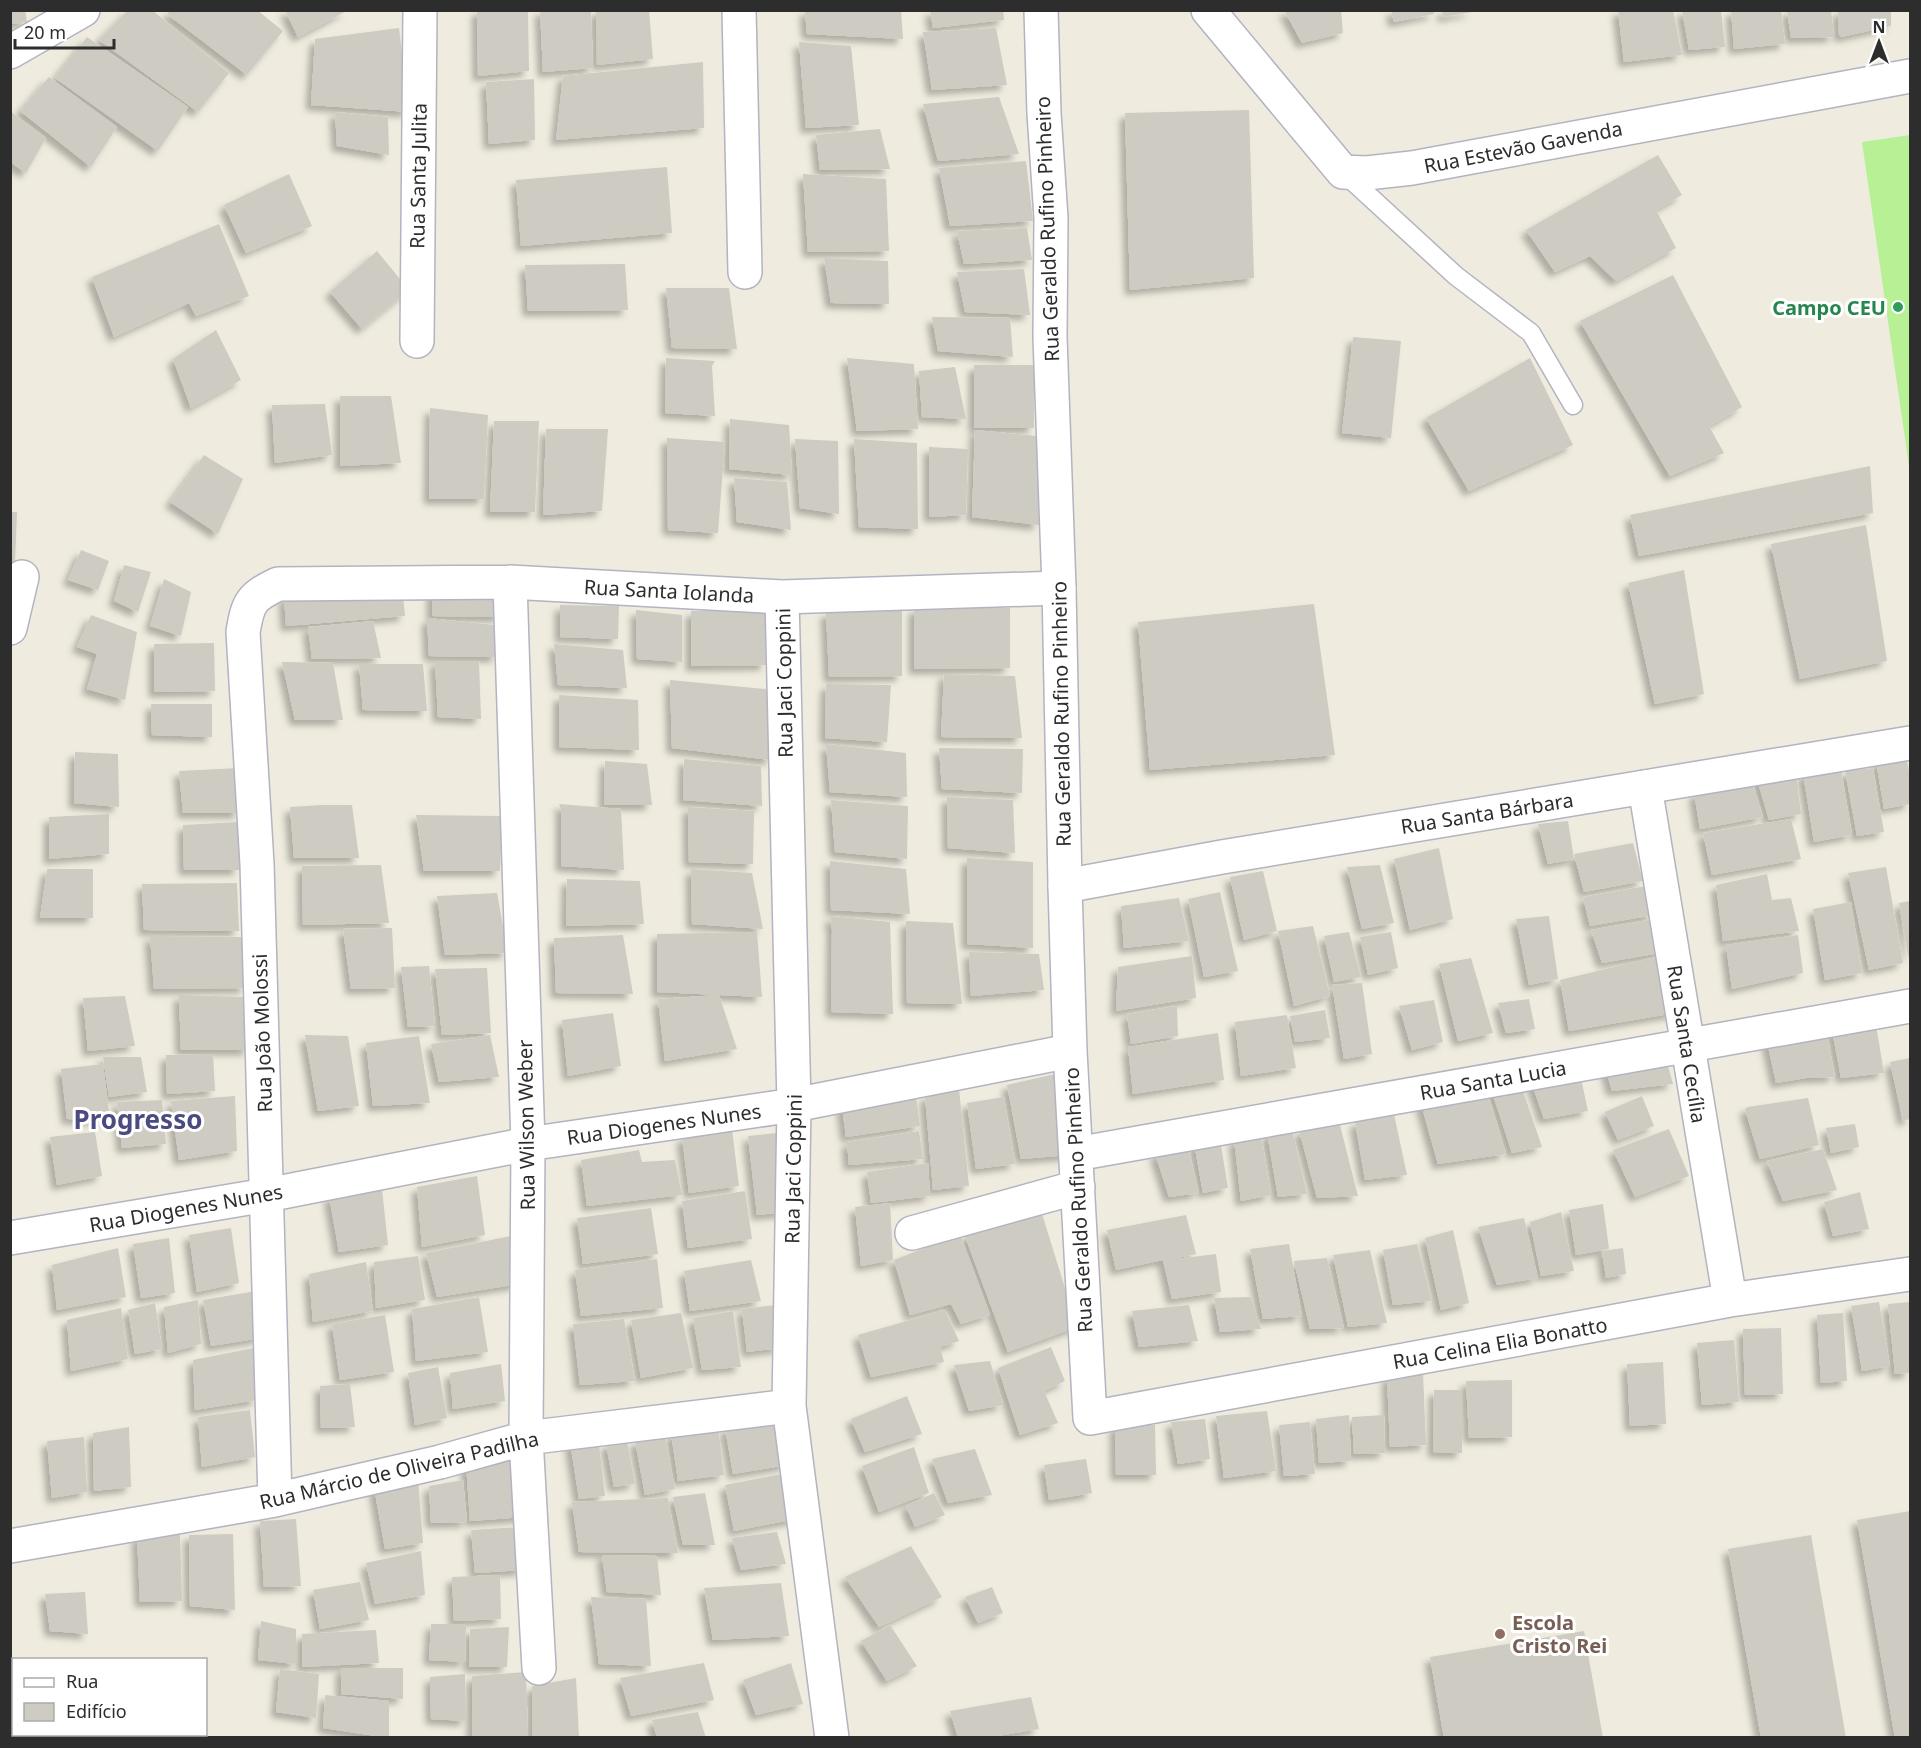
<svg xmlns="http://www.w3.org/2000/svg" width="1921" height="1748" viewBox="0 0 1921 1748" font-family="'Noto Sans',sans-serif">
	<style>
		.pitch { fill: #b7f095 }
		.building { fill: #cecbc2; filter: url(#shadow) }
		.lines { fill: none; stroke-linecap: round; stroke-linejoin: round }
		.lane-casing { stroke: #b3b3c1; stroke-width: 21 }
		.street-casing { stroke: #b3b3c1; stroke-width: 36 }
		.secondary-casing { stroke: #b3b3c1; stroke-width: 36 }
		.lane { stroke: #fff; stroke-width: 18 }
		.street { stroke: #fff; stroke-width: 33 }
		.secondary { stroke: #fff; stroke-width: 33 }
		.leisure-dot { fill: #2e9e5b; stroke: #fff; stroke-width: 2 }
		.education-dot { fill: #8d6e63; stroke: #fff; stroke-width: 2 }
		.labels { text-anchor: middle; dominant-baseline: central; stroke-width: 6; stroke-linejoin: round; paint-order: stroke }
		.street-label { font-size: 20px; fill: #2d2d2d; stroke: #fff }
		.leisure-label { font-size: 20px; font-weight: bold; fill: #27864d; stroke: #fff; text-anchor: end }
		.education-label { font-size: 20px; font-weight: bold; fill: #785e54; stroke: #fff; text-anchor: start }
		.district-label { font-size: 26px; font-weight: bold; fill: #4b4a81; stroke: #fff }
	</style>
	<defs>
		<filter id="shadow"><feDropShadow dx="-5.5" dy="5.5" stdDeviation="3" flood-color="#0004"/></filter>
	</defs>
	<rect width="100%" height="100%" fill="#efecdf"/>
	<path class="pitch" d="M1910 135V473L1862 142Z"/>
	<path class="building" d="M10 10H25L27 22 10 24Z
		M128 10H152L229 73 198 112 99 40Z
		M170 10H257L283 31 247 75 167 14Z
		M285 10H348L298 37Z
		M477 10H528L529 71 478 76Z
		M540 10H591L593 68 543 72Z
		M596 10H649L653 59 597 65Z
		M805 10H901L903 39 807 34Z
		M930 10H1003L1004 20 933 28Z
		M1284 10H1341L1343 33 1302 43Z
		M1391 10H1434V14L1394 22Z
		M1442 10H1471L1472 12 1443 17Z
		M1618 10H1673L1682 55 1624 62Z
		M1682 10H1721L1725 47 1689 50Z
		M1731 10H1781L1785 44 1734 49Z
		M1787 10H1831L1834 37 1791 38Z
		M1838 10H1891V26L1841 37 1839 35Z
		M399 28 409 112 311 105 315 39Z
		M996 28 1007 85 932 90 923 32Z
		M87 37 188 107 158 151 55 78Z
		M799 42 851 46 859 125 806 128Z
		M703 62 704 128 556 140 563 76Z
		M49 77 117 127 91 167 20 111Z
		M534 79 535 140 489 144 486 82Z
		M999 97 1019 154 938 161 923 104Z
		M1249 110 1254 278 1130 290 1125 113Z
		M10 111 46 138 26 173 10 162Z
		M335 112 388 117 389 155 337 146Z
		M880 129 890 169 820 170 816 135Z
		M1658 155 1682 195 1656 210 1676 248 1616 281 1590 256 1555 272 1526 230Z
		M1026 161 1033 221 950 226 939 168Z
		M667 167 672 233 521 246 516 180Z
		M289 174 312 226 246 253 224 205Z
		M803 174 886 179 889 251 808 252Z
		M219 224 249 296 196 316 189 303 114 337 92 277Z
		M1027 228 1032 260 964 264 957 231Z
		M377 251 409 290 362 329 330 292Z
		M824 258 888 261 889 304 831 303Z
		M625 264 628 310 528 311 525 265Z
		M1024 269 1030 315 965 312 957 272Z
		M1673 275 1742 407 1709 426 1724 453 1670 476 1580 321Z
		M666 288H729L737 349 672 348Z
		M932 317 1010 318 1013 357 938 351Z
		M216 330 241 380 191 408 173 359Z
		M1353 337 1401 341 1391 438 1342 433Z
		M666 358 715 361 712 366 715 416 665 413Z
		M847 358 914 364 918 429 857 431Z
		M1530 358 1573 445 1469 491 1426 418Z
		M974 365H1034V428H974Z
		M955 367 966 419 922 417 919 371Z
		M340 396H391L401 463 340 466Z
		M325 404 332 455 275 463 272 405Z
		M430 408 488 415 484 499H429Z
		M730 419 789 425 792 475 729 469Z
		M494 421H539L535 512H490Z
		M546 429H608L602 511 543 515Z
		M975 430 1037 436 1039 525 972 517Z
		M667 438 725 442 718 533 668 530Z
		M795 439 838 441 839 514 800 508Z
		M854 439 917 443 918 529 859 527Z
		M929 447 968 449 966 515 929 517Z
		M204 455 243 479 218 534 170 502Z
		M1870 466 1873 513 1639 556 1630 515Z
		M734 478 787 482 791 530 737 522Z
		M10 512H17L15 563H10Z
		M1866 525 1887 661 1800 679 1771 544Z
		M81 550 109 561 98 590 68 580Z
		M124 565 151 572 138 612 114 601Z
		M1684 570 1704 694 1655 704 1628 583Z
		M164 579 191 592 181 636 150 626Z
		M402 587 405 616 286 626 284 596Z
		M432 588H501V617L432 616Z
		M1314 604 1335 755 1150 770 1138 622Z
		M560 605 619 606 618 639 560 637Z
		M902 608V676L829 677 826 612Z
		M914 608H1010V668L914 669Z
		M636 610 682 615V662L637 659Z
		M765 610 766 665 691 666V611Z
		M91 615 137 632 125 700 87 689 97 654 77 647Z
		M427 618 494 625 498 657 429 656Z
		M373 621 381 658 312 659 308 627Z
		M214 643 215 691 154 692V644Z
		M554 644 623 650 627 688 558 685Z
		M435 661H479L481 719 438 717Z
		M282 662 333 663 343 720H295Z
		M359 664H423L427 711 363 710Z
		M944 674 1015 676 1022 738 941 737Z
		M670 680 775 690 771 760 672 748Z
		M826 684 891 685 887 742 825 738Z
		M559 695 638 700 639 750 559 747Z
		M151 704H212V737L152 735Z
		M826 744 906 753 907 797 830 792Z
		M939 748 1023 749 1022 793 942 789Z
		M75 752 118 754 119 807 74 803Z
		M1906 756 1910 776V804L1884 809 1876 761Z
		M684 759 761 766 762 806 683 800Z
		M605 761 647 764 652 805H604Z
		M239 768 240 813H183L179 771Z
		M1873 768 1884 832 1857 836 1845 771Z
		M1841 769 1852 835 1814 842 1803 773Z
		M1796 771 1801 814 1769 820 1756 776Z
		M1753 784 1763 817 1700 829 1694 793Z
		M947 797 1013 800 1015 853 948 848Z
		M831 800 908 806 907 859 835 852Z
		M559 804 621 809 624 870 561 866V809Z
		M321 805H352L359 858H294L290 807Z
		M688 807 754 811 753 864 689 862Z
		M109 814V854L49 859V817Z
		M416 815 502 816 500 871H424Z
		M1791 819 1801 859 1712 875 1703 833Z
		M1568 821 1574 859 1548 864 1538 824Z
		M239 822V870H184L183 825Z
		M1633 843 1643 881 1584 892 1574 854Z
		M1439 848 1453 919 1410 930 1394 859Z
		M967 858 1033 862V948L967 944Z
		M830 861 906 869 910 914 831 910Z
		M381 865 389 923 303 925 302 866Z
		M1380 865 1394 923 1362 929 1347 867Z
		M1886 867 1903 963 1869 970 1848 873Z
		M47 869H93V918H40Z
		M691 869 752 873 763 929 692 924Z
		M1263 871 1277 931 1244 940 1230 877Z
		M1767 874 1772 900 1791 898 1799 931 1723 941 1716 885Z
		M567 879 640 881 644 924 566 926Z
		M237 883 239 931 144 930 142 884Z
		M1646 886 1654 915 1590 926 1583 897Z
		M1220 892 1238 971 1204 977 1188 899Z
		M497 893 508 953 445 955 437 896Z
		M1179 898 1189 941 1124 948 1121 906Z
		M1910 901V956H1908L1899 903Z
		M1851 902 1862 973 1825 980 1813 909Z
		M830 916 890 922 893 1014 831 1012 832 930Z
		M1549 916 1558 979 1529 985 1516 919Z
		M1655 919 1665 952 1602 963 1591 930Z
		M906 921 953 923 962 1004 907 1003Z
		M1313 926 1330 996 1294 1006 1278 931Z
		M392 928 395 988 351 989 343 929Z
		M757 932 762 997 657 992V934Z
		M1349 932 1361 977 1334 982 1324 936Z
		M1391 932 1398 968 1368 975 1360 937Z
		M623 935 633 994 556 993 554 938Z
		M1798 935 1803 973 1732 989 1726 945Z
		M150 936 244 937 246 988 154 989Z
		M969 952 1039 954 1044 990 971 996Z
		M1192 956 1196 998 1116 1011 1118 967Z
		M1656 957 1675 1013 1569 1031 1560 980Z
		M1471 958 1493 1033 1458 1041 1439 964Z
		M429 966 435 1026 408 1027 401 967Z
		M487 968 491 1033 442 1035 435 969Z
		M1362 983 1372 1054 1344 1059 1332 985Z
		M179 995 246 997 249 1050H181Z
		M719 995 737 1049 665 1061 658 999Z
		M125 996 135 1046 88 1051 83 998Z
		M1529 999 1535 1029 1506 1033 1498 1003Z
		M1434 1000 1443 1042 1412 1050 1399 1006Z
		M1177 1006 1178 1036 1131 1044 1127 1014Z
		M1325 1010 1330 1038 1295 1042 1290 1016Z
		M613 1013 621 1066 568 1076 562 1020Z
		M1287 1015 1296 1068 1241 1076 1235 1022Z
		M1875 1019 1884 1073 1841 1078 1831 1025Z
		M1826 1030 1835 1077 1806 1078 1776 1083 1766 1037Z
		M1218 1033 1224 1080 1133 1094 1128 1047Z
		M305 1035 348 1036 359 1106 318 1111Z
		M490 1035 499 1077 439 1082 431 1044Z
		M419 1036 430 1103 373 1106 366 1043Z
		M213 1054 215 1091 167 1094 166 1055Z
		M1665 1055 1673 1084 1612 1091 1604 1063Z
		M103 1057H141L147 1092 109 1097Z
		M1910 1058V1119L1903 1121 1890 1062Z
		M103 1064 110 1120 67 1119 61 1069Z
		M1579 1069 1588 1111 1544 1119 1530 1078Z
		M1060 1073 1070 1155 1021 1159 1007 1085Z
		M1520 1082 1542 1147 1512 1153 1490 1086Z
		M1485 1084 1506 1154 1438 1164 1419 1097Z
		M915 1089 920 1126 846 1137 841 1099Z
		M959 1089 969 1186 933 1190 925 1096Z
		M235 1096 237 1151 179 1160 171 1101Z
		M1642 1096 1654 1126 1618 1140 1605 1112Z
		M1004 1097 1015 1164 976 1169 967 1103Z
		M1808 1098 1819 1145 1760 1159 1745 1109 1748 1107Z
		M162 1100 166 1144 122 1148 117 1102Z
		M1394 1114 1407 1175 1365 1180 1355 1122Z
		M1855 1124 1859 1147 1831 1153 1826 1128Z
		M1340 1125 1358 1196 1317 1198 1299 1130Z
		M732 1129 739 1186 689 1193 682 1137Z
		M1292 1129 1307 1194 1278 1197 1267 1133Z
		M1669 1129 1689 1176 1635 1197 1613 1150Z
		M919 1131 923 1159 849 1165 847 1142Z
		M95 1132 102 1176 57 1185 50 1137Z
		M777 1133 786 1212 757 1215 748 1136Z
		M1261 1134 1271 1195 1241 1201 1234 1139Z
		M1220 1139 1228 1188 1203 1193 1194 1143Z
		M1188 1147 1199 1193 1169 1197 1155 1153Z
		M1823 1149 1837 1190 1783 1201 1767 1161Z
		M639 1150 642 1162 675 1160 682 1195 587 1206 581 1160Z
		M928 1163 930 1196 871 1203 867 1172Z
		M477 1176 485 1235 422 1247 417 1187Z
		M382 1189 388 1245 339 1252 329 1196Z
		M745 1191 752 1239 688 1248 682 1201Z
		M1860 1192 1869 1229 1833 1236 1824 1202Z
		M890 1203 893 1260 861 1266 855 1207Z
		M1039 1204 1077 1327 1008 1352 965 1236Z
		M1603 1204 1609 1249 1576 1255 1569 1210Z
		M651 1208 658 1254 583 1264 577 1218Z
		M1561 1212 1574 1271 1541 1276 1530 1222Z
		M1186 1215 1196 1254 1168 1260 1216 1254 1221 1292 1172 1299 1163 1260 1116 1270 1107 1230Z
		M1524 1218 1538 1278 1497 1285 1478 1227Z
		M231 1228 239 1283 197 1292 189 1235Z
		M1453 1230 1469 1303 1441 1310 1425 1238Z
		M960 1234 990 1315 961 1324 951 1304 910 1315 894 1260Z
		M511 1236 519 1284 437 1297 426 1253Z
		M169 1238 175 1293 141 1298 133 1244Z
		M1289 1244 1302 1316 1263 1319 1250 1249Z
		M1417 1244 1432 1301 1393 1305 1383 1250Z
		M118 1248 126 1297 57 1310 52 1265Z
		M1623 1248 1626 1274 1606 1278 1602 1251Z
		M1370 1250 1387 1323 1348 1327 1333 1255Z
		M418 1256 425 1300 376 1308 374 1262Z
		M1327 1258 1344 1328 1310 1329 1294 1261Z
		M657 1259 663 1308 581 1316 575 1270Z
		M751 1260 761 1301 690 1311 684 1271Z
		M366 1262 373 1311 313 1322 309 1274Z
		M256 1291 261 1338 211 1346 203 1300Z
		M479 1297 488 1352 416 1361 412 1309Z
		M1251 1297 1261 1329 1220 1332 1214 1298Z
		M198 1300 201 1344 168 1353 164 1307Z
		M1879 1302 1890 1366 1862 1371 1851 1306Z
		M1910 1302V1373L1895 1374 1888 1304Z
		M155 1303 162 1349 135 1354 128 1310Z
		M775 1305 780 1348 747 1352 742 1309Z
		M1189 1305 1198 1341 1139 1347 1132 1311Z
		M121 1308 128 1359 71 1371 67 1320Z
		M945 1310 959 1341 940 1347 944 1362 871 1377 858 1335Z
		M733 1311 741 1367 702 1370 693 1318Z
		M681 1313 693 1368 641 1378 631 1320Z
		M1843 1313 1847 1381 1821 1383 1817 1315Z
		M385 1315 394 1372 340 1380 332 1324Z
		M624 1319 635 1381 580 1385 573 1324Z
		M1781 1328 1783 1394 1745 1395 1743 1329Z
		M1734 1340 1739 1402 1702 1405 1697 1343Z
		M1051 1347 1065 1381 1044 1391 1058 1423 1020 1435 998 1368Z
		M254 1348 257 1400 195 1410 193 1360Z
		M990 1361 1003 1405 969 1411 954 1365Z
		M1663 1362 1666 1424 1630 1426 1627 1364Z
		M501 1364 505 1401 453 1409 450 1373Z
		M438 1367 447 1418 415 1425 408 1373Z
		M1423 1373 1426 1445 1390 1447 1387 1376Z
		M1512 1380V1437L1469 1438 1466 1381Z
		M350 1384 355 1427 321 1428 320 1386Z
		M1434 1390H1462V1453L1433 1452Z
		M907 1396 922 1434 865 1452 851 1419Z
		M250 1410 255 1457 202 1467 198 1417Z
		M1267 1411 1276 1471 1224 1478 1216 1416Z
		M1349 1415 1351 1461 1319 1463 1316 1419Z
		M1384 1415 1385 1453 1354 1454 1352 1417Z
		M779 1418 787 1465 733 1474 725 1428Z
		M1205 1419 1210 1459 1178 1464 1171 1422Z
		M1310 1422 1315 1474 1284 1476 1279 1425Z
		M1115 1425H1155L1156 1475H1116Z
		M129 1427 131 1487 94 1491 93 1433Z
		M718 1427 724 1475 678 1481 671 1433Z
		M665 1435 675 1489 645 1495 635 1441Z
		M598 1436 605 1496 579 1499 570 1442Z
		M84 1437 87 1492 52 1498 47 1441Z
		M627 1440 635 1484 614 1487 606 1444Z
		M914 1447 929 1493 879 1512 862 1466Z
		M975 1449 992 1495 948 1503 932 1459Z
		M524 1459V1517L470 1521 466 1463Z
		M1086 1459 1092 1493 1049 1500 1044 1465Z
		M787 1473 796 1519 734 1531 725 1485Z
		M418 1479 423 1543 385 1549 374 1487Z
		M463 1480 467 1522 431 1523 429 1486Z
		M705 1493 715 1545H683L673 1497Z
		M934 1493 945 1515 915 1527 906 1506Z
		M668 1498 678 1553 579 1552 572 1502Z
		M1910 1511V1738H1895L1857 1520Z
		M296 1519 301 1586 264 1587 260 1521Z
		M520 1527 523 1570 475 1573 471 1530Z
		M777 1532 786 1564 741 1570 732 1538Z
		M233 1534 235 1610 190 1606 189 1535Z
		M137 1535H180L182 1601 140 1602Z
		M1811 1535 1846 1738H1761L1728 1549Z
		M911 1546 942 1597 879 1627 845 1577Z
		M421 1551 425 1595 375 1604 366 1563Z
		M602 1555 657 1556 661 1595 607 1592Z
		M500 1575 501 1619 454 1621 452 1577Z
		M360 1582 369 1620 320 1629 313 1590Z
		M781 1583 789 1636 713 1640 704 1588Z
		M992 1587 1003 1613 978 1623 965 1597Z
		M85 1592 88 1634 50 1631 45 1594Z
		M591 1597 646 1599 651 1666 599 1664Z
		M261 1621 296 1629V1664L258 1660Z
		M431 1624H466L465 1662 429 1660Z
		M890 1625 917 1666 887 1681 861 1641Z
		M509 1627 507 1667H469L470 1629Z
		M376 1630 379 1663 302 1667V1634Z
		M1584 1631 1603 1738H1444L1430 1657Z
		M704 1663 714 1700 631 1716 620 1678Z
		M791 1663 803 1704 756 1715 743 1680Z
		M341 1668H403V1699L341 1694Z
		M280 1669 319 1674 316 1718 276 1712Z
		M526 1672 528 1738H472V1676Z
		M465 1674 466 1721 431 1719 430 1677Z
		M576 1678 579 1738H532V1686Z
		M325 1695 389 1701V1738L323 1728Z
		M1031 1697 1039 1729 986 1738H958L950 1711Z
		M698 1712 706 1738H657L652 1720Z"/>
	<g class="lines">
		<defs>
			<path id="lane" d="M1345 174 1456 276 1531 333 1573 405"/>
			<path id="street" d="M739 10 745 272
				M1208 10 1343 172 1367 173 1412 168 1910 76
				M417 341 420 10
				M510 582 528 1144 526 1438 539 1668
				M782 597 794 1105 789 1406 832 1738
				M10 628 22 577
				M1645 787 1730 1300
				M1065 886 1070 1051 1090 1418 1730 1300 1910 1274
				M1076 1154 1910 1006
				M912 1233 1078 1187
				M10 1238 267 1195 528 1144 794 1105 1070 1051
				M275 1500 257 864 243 632C248 602 251 597 278 584L510 582 782 597 1059 588
				M10 1546 275 1500 440 1462 526 1438 789 1406"/>
			<path id="secondary" d="M1041 10 1044 113 1051 218 1050 337 1059 588 1065 886 1222 857 1910 743
				M10 52 83 10"/>
		</defs>
		<use href="#lane" class="lane-casing"/>
		<use href="#street" class="street-casing"/>
		<use href="#secondary" class="secondary-casing"/>
		<use href="#lane" class="lane"/>
		<use href="#street" class="street"/>
		<use href="#secondary" class="secondary"/>
	</g>
	<circle class="leisure-dot" cx="1898" cy="307" r="6"/>
	<circle class="education-dot" cx="1500" cy="1634" r="6"/>
	<g class="labels">
		<g class="street-label">
			<text transform="translate(1523 147) rotate(-11)">Rua Estevão Gavenda</text>
			<text transform="translate(418 176) rotate(-89)">Rua Santa Julita</text>
			<text transform="translate(1047 229) rotate(-92)">Rua Geraldo Rufino Pinheiro</text>
			<text transform="translate(669 591) rotate(3)">Rua Santa Iolanda</text>
			<text transform="translate(784 683) rotate(-91)">Rua Jaci Coppini</text>
			<text transform="translate(1061 714) rotate(-91)">Rua Geraldo Rufino Pinheiro</text>
			<text transform="translate(1487 813) rotate(-9)">Rua Santa Bárbara</text>
			<text transform="translate(262 1033) rotate(-92)">Rua João Molossi</text>
			<text transform="translate(1687 1044) rotate(81)">Rua Santa Cecília</text>
			<text transform="translate(1493 1080) rotate(-10)">Rua Santa Lucia</text>
			<text transform="translate(664 1124) rotate(-8)">Rua Diogenes Nunes</text>
			<text transform="translate(526 1125) rotate(-91)">Rua Wilson Weber</text>
			<text transform="translate(793 1169) rotate(-89)">Rua Jaci Coppini</text>
			<text transform="translate(1078 1200) rotate(-93)">Rua Geraldo Rufino Pinheiro</text>
			<text transform="translate(186 1208) rotate(-10)">Rua Diogenes Nunes</text>
			<text transform="translate(1500 1343) rotate(-10)">Rua Celina Elia Bonatto</text>
			<text transform="translate(399 1470) rotate(-13)">Rua Márcio de Oliveira Padilha</text>
		</g>
		<g class="leisure-label">
			<text x="1886" y="307">Campo CEU</text>
		</g>
		<g class="education-label">
			<text x="1512" y="1622">Escola<tspan x="1512" dy="23">Cristo Rei</tspan></text>
		</g>
		<g class="district-label">
			<text x="138" y="1119">Progresso</text>
		</g>
	</g>
	<rect width="1921" height="1748" fill="none" stroke="#2d2d2d" stroke-width="24"/>
	<rect x="12" y="1658" width="195" height="78" fill="#ffffff" stroke="#ababab" stroke-width="1.5"/>
	<rect x="24" y="1678" width="30" height="9" fill="#ffffff" stroke="#ababab" stroke-width="1.5"/>
	<text x="66" y="1688" font-size="18" fill="#2d2d2d">Rua</text>
	<rect x="24" y="1703" width="30" height="18" fill="#cecbc2" stroke="#ababab" stroke-width="1.5"/>
	<text x="66" y="1718" font-size="18" fill="#2d2d2d">Edifício</text>
	<g transform="translate(1879 42)" stroke="#ffffff" stroke-width="4.5" paint-order="stroke">
	<path d="M0-4.5L10 22L0 15L-10 22Z" fill="#2d2d2d"/>
	<text y="-9" font-size="16" font-weight="bold" text-anchor="middle" fill="#2d2d2d">N</text>
	</g>
	<path d="M15 39v9h99v-9" fill="none" stroke="#2d2d2d" stroke-width="3"/>
	<text x="24" y="39" font-size="18" fill="#2d2d2d" stroke="#ffffff" stroke-width="4.5" paint-order="stroke">20 m</text>
</svg>
